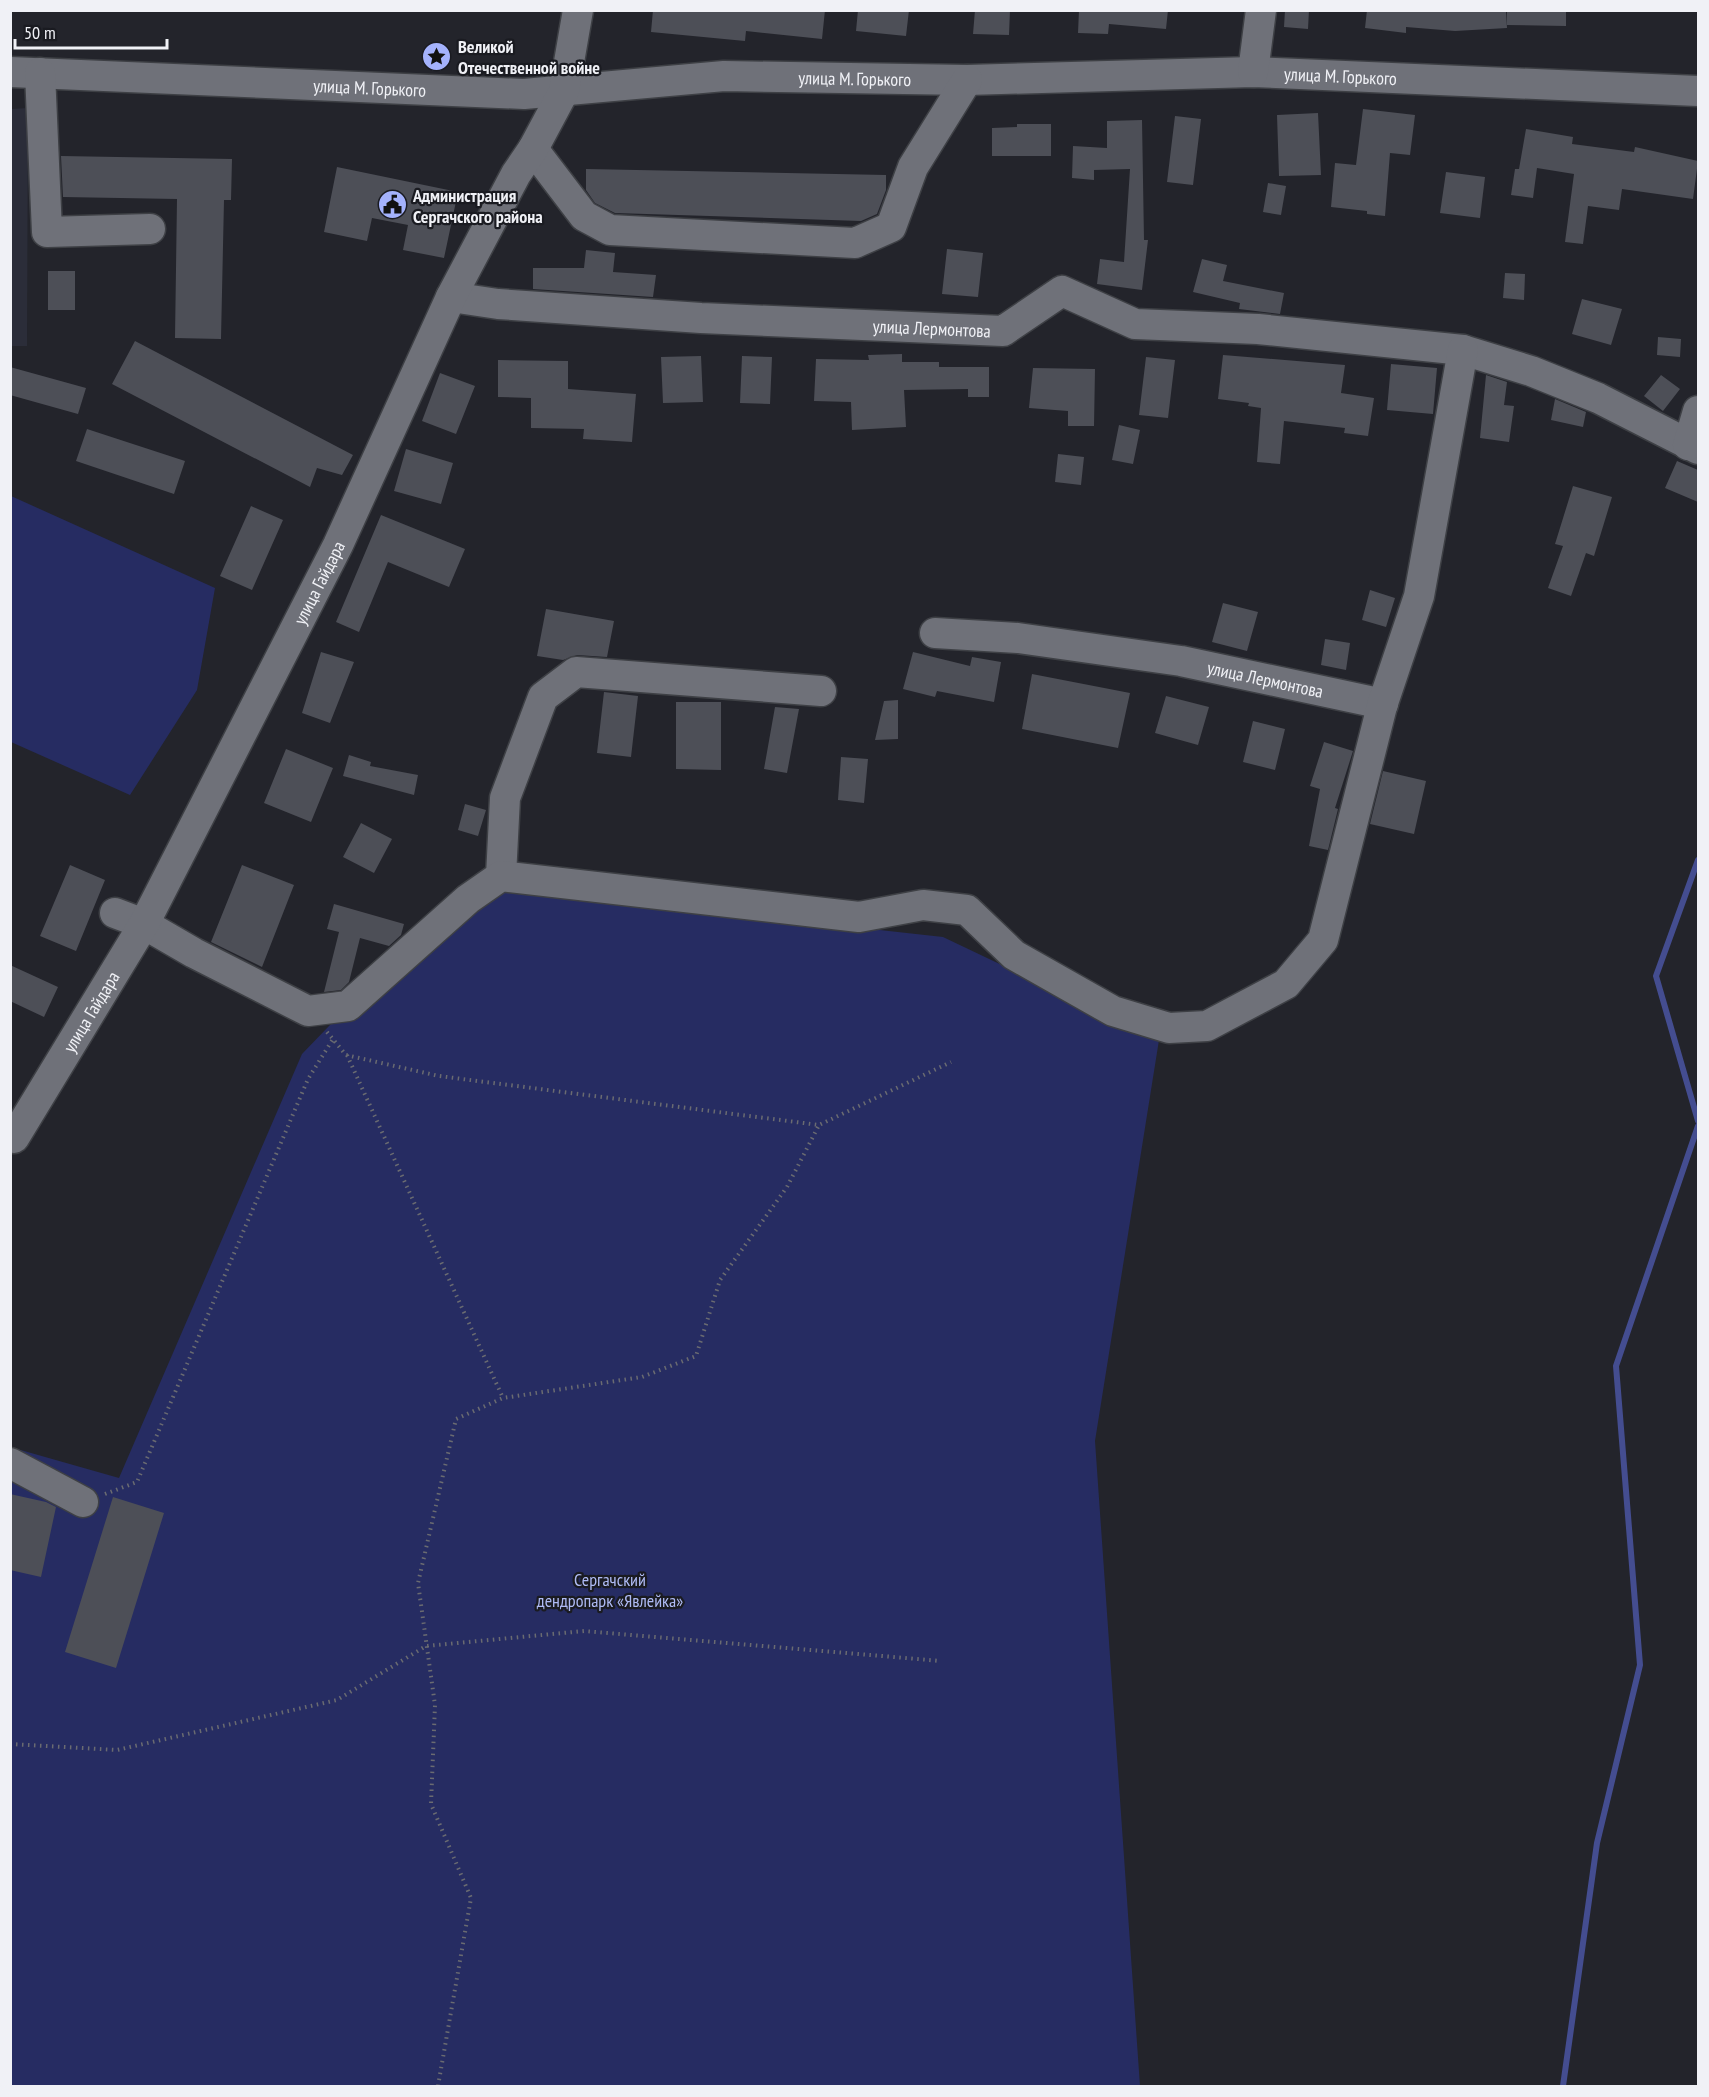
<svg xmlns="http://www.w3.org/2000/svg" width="1709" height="2097" viewBox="0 0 1709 2097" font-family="'PT Sans Narrow',sans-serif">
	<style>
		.built { fill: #2b2d39 }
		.green { fill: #262c62 }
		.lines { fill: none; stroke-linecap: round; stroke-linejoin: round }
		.stream { stroke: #444d90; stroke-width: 6 }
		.building { fill: #4d4f57 }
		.minor-casing { stroke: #3e4045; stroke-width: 33 }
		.path { stroke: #6a6b71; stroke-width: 4; stroke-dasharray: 1.5 4.5; stroke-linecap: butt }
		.minor { stroke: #6f7179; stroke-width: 30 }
		.labels { text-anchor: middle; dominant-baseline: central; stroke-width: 4.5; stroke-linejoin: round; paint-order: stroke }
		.poi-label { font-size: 18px; font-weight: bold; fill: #f0f1f6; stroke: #1a1b21; text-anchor: start }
		.street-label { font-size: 18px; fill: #f0f1f6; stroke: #1a1b21 }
		.park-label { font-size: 18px; fill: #afbbf5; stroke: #1a1b21 }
	</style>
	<rect width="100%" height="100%" fill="#23242b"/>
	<path class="built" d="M28 108 27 346H11V109Z"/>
	<path class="green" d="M11 496 215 588 197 690 130 795 11 742Z
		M466 884 943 937 1159 1040 1095 1441 1140 2086H11L10 1447 119 1478 302 1054Z"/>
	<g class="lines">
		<path class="stream" d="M1698 860 1656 976 1698 1121
			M1563 2086 1597 1843 1640 1665 1616 1366 1698 1126"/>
	</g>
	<path class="building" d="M653 10H825L822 39 746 31 745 41 651 32Z
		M858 10H909L906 36 856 31Z
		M975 10H1010L1009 35 973 34Z
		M1079 10H1168L1166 29 1109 24 1108 34 1078 33Z
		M1285 10H1309L1308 29 1284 27Z
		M1367 10H1506L1507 28 1455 31 1406 27V33L1365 28Z
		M1507 10H1566V26L1507 25Z
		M1363 109 1415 115 1410 155 1390 153 1385 216 1367 214V211L1331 207 1335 163 1356 165Z
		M1318 113 1321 175 1279 176 1277 115Z
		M1175 116 1201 119 1193 185 1167 182Z
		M1142 120 1144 240H1148L1142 290 1097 284 1100 259 1124 262 1130 169 1094 170V180L1072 178 1073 146 1107 148V121Z
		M1017 124H1051V156H992V128L1017 127Z
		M1526 129 1573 137 1572 144 1634 152 1635 147 1698 161 1693 199 1622 189 1619 210 1588 206 1583 244 1565 242 1574 174 1537 168 1533 198 1511 195 1515 169H1519Z
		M61 156 232 159 231 200H224L221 339 175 338 177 199 63 197Z
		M337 167 458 192 444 258 403 250 408 225 372 218 367 241 324 232Z
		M586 169 886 175V190L877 214 861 221 615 213 595 203 586 190Z
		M1446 172 1485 177 1480 218 1440 213Z
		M1268 183 1286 186 1281 215 1263 212Z
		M947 249 983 253 978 297 942 294Z
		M586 250 615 253 613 272 656 275 653 297 533 289V268H584Z
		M1202 259 1227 265 1223 281 1284 293 1280 314 1239 309 1240 303 1193 292Z
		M48 271H75V310H48Z
		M1505 273 1525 274 1524 300 1503 298Z
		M1582 299 1622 309 1611 345 1572 334Z
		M1658 337 1681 339 1680 357 1657 355Z
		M135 341 353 455 342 475 317 468 310 487 112 384Z
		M902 354V362H939V367H989V397H968V389L904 390 906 427 852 430 851 402 814 401 816 359 869 360 868 355Z
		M1223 355 1345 365 1341 393 1374 398 1368 436 1344 433 1345 428 1284 421 1280 464 1257 462 1261 408 1248 406 1249 403 1218 399Z
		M701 356 703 402 663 403 661 357Z
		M742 356 772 357 770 404 740 403Z
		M1146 357 1175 360 1168 418 1139 415Z
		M498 360 568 361V389L636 394 632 442 583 439 584 429 531 428V398L498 397Z
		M1391 364 1437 368 1433 414 1387 410Z
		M10 367 86 388 78 414 10 395Z
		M1033 368 1095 369 1094 426H1068V411L1029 408Z
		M440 373 475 386 456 434 422 421Z
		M1486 375 1507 382 1504 405 1514 406 1509 442 1480 438Z
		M1661 375 1680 389 1663 411 1644 396Z
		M1555 399 1586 412 1583 427 1551 420Z
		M1119 425 1140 430 1133 464 1112 460Z
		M87 429 185 461 174 494 76 461Z
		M406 449 453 463 441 504 394 491Z
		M1058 454 1084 457 1081 485 1055 482Z
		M1677 461 1698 470V502L1665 488Z
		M1573 486 1612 497 1594 556 1586 553 1571 596 1548 588 1563 546 1555 544Z
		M251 506 283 520 252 590 220 576Z
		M381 515 465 549 449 587 388 562 359 632 336 622Z
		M1370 590 1395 598 1386 627 1362 620Z
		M1223 603 1258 612 1247 651 1212 642Z
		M546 609 614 621 607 657 577 655 563 660 537 656Z
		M1325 639 1350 643 1346 670 1321 665Z
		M321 652 354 662 330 723 302 713Z
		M913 652 970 666 972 657 1001 662 994 702 937 691 935 697 903 689Z
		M1032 674 1130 693 1118 748 1022 729Z
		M604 692 638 696 631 757 597 753Z
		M1166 696 1209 707 1198 745 1155 733Z
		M898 700V739L875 740 884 701Z
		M676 702H721V770L676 769Z
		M775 707 799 709 787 773 764 769Z
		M1253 721 1285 729 1275 770 1243 762Z
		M1324 742 1353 751 1335 808 1338 809 1328 850 1309 846 1320 789 1310 786Z
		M286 749 333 768 311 822 264 803Z
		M349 755 371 762 370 766 418 775 414 795 343 776Z
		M841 757 868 759 864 803 838 800Z
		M1383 771 1426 781 1414 834 1370 824Z
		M465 804 486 810 478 836 458 830Z
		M361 823 392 839 374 873 343 857Z
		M70 865 105 880 76 951 40 936Z
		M242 865 294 885 262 967 211 942Z
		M334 904 404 924 401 935 389 946 360 938 349 982 341 990 324 992 339 932 327 929Z
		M10 965 58 987 44 1017 10 1001Z
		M10 1494 46 1502 56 1507 41 1577 10 1570Z
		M113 1497 164 1513 116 1668 65 1652Z"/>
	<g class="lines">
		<defs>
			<g id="minor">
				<path id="s1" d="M10 72 524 94 724 76 967 80 1253 72 1698 91"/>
				<path d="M1253 72 1261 10"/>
				<path d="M40 73 47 232 150 229"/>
				<path d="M533 149 584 216 610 230 855 243 891 227 913 167 967 80"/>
				<path id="s2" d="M451 297 498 304 701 318 1003 331 1062 291 1135 324 1258 329 1463 350 1531 371 1598 398 1698 449"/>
				<path d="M1688 445 1698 411"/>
				<path id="s3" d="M935 633 1018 638 1181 661 1383 704"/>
				<path d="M501 876 505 798 543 697 576 672 821 691"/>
				<path d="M115 913 144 924 194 953 308 1011 348 1006 468 899 501 876 859 917 923 905 967 910 1014 955 1113 1011 1169 1028 1207 1026 1286 984 1323 940 1382 706 1419 596 1463 350"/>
				<path id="s4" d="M10 1137 14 1138 144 924 338 545 451 297 516 174 533 149 564 91 578 10"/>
				<path d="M10 1463 83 1502"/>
			</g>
		</defs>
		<use href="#minor" class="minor-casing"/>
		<path class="path" d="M327 1032 346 1055 439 1076 819 1125 951 1062
			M347 1055 503 1398
			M105 1494 137 1482 308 1079 333 1039
			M10 1744 117 1750 337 1700 426 1646 584 1631 941 1661
			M438 2086 471 1898 431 1804 435 1705 418 1583 456 1419 503 1398 642 1377 696 1356 720 1280 787 1187 819 1125"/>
		<use href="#minor" class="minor"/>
	</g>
	<defs>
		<symbol id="sight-disc" viewBox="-11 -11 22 22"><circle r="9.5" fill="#a4b2fc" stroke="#1a1b21"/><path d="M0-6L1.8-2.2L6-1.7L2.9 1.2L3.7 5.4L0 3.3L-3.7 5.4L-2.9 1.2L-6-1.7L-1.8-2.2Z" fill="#111"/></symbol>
		<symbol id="civic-disc" viewBox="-11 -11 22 22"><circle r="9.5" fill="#a4b2fc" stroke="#1a1b21"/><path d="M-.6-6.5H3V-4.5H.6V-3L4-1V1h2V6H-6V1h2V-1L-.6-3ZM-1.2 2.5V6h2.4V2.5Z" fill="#111"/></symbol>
	</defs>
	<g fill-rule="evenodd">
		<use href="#sight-disc" x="420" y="40" width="33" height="33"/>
		<use href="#civic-disc" x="376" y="188" width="33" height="33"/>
	</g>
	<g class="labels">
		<g class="poi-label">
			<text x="458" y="46">Великой<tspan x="458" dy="21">Отечественной войне</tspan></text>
			<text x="413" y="195">Администрация<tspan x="413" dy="21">Сергачского района</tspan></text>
		</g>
		<g class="street-label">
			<text stroke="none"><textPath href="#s1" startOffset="1332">улица М. Горького</textPath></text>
			<text stroke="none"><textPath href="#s1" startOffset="846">улица М. Горького</textPath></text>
			<text stroke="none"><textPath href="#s1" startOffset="360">улица М. Горького</textPath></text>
			<text stroke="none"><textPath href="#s2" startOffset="482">улица Лермонтова</textPath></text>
			<text stroke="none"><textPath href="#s4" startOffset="638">улица Гайдара</textPath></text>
			<text stroke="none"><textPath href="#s3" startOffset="334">улица Лермонтова</textPath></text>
			<text stroke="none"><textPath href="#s4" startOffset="152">улица Гайдара</textPath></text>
		</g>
		<g class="park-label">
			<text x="610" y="1579">Сергачский<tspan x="610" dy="21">дендропарк «Явлейка»</tspan></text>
		</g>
	</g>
	<rect width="1709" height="2097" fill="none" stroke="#f0f1f6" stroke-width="24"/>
	<path d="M15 39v9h152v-9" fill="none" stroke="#f0f1f6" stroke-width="3"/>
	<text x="24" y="39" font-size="18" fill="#f0f1f6" stroke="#1a1b21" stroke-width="4.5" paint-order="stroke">50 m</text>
</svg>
